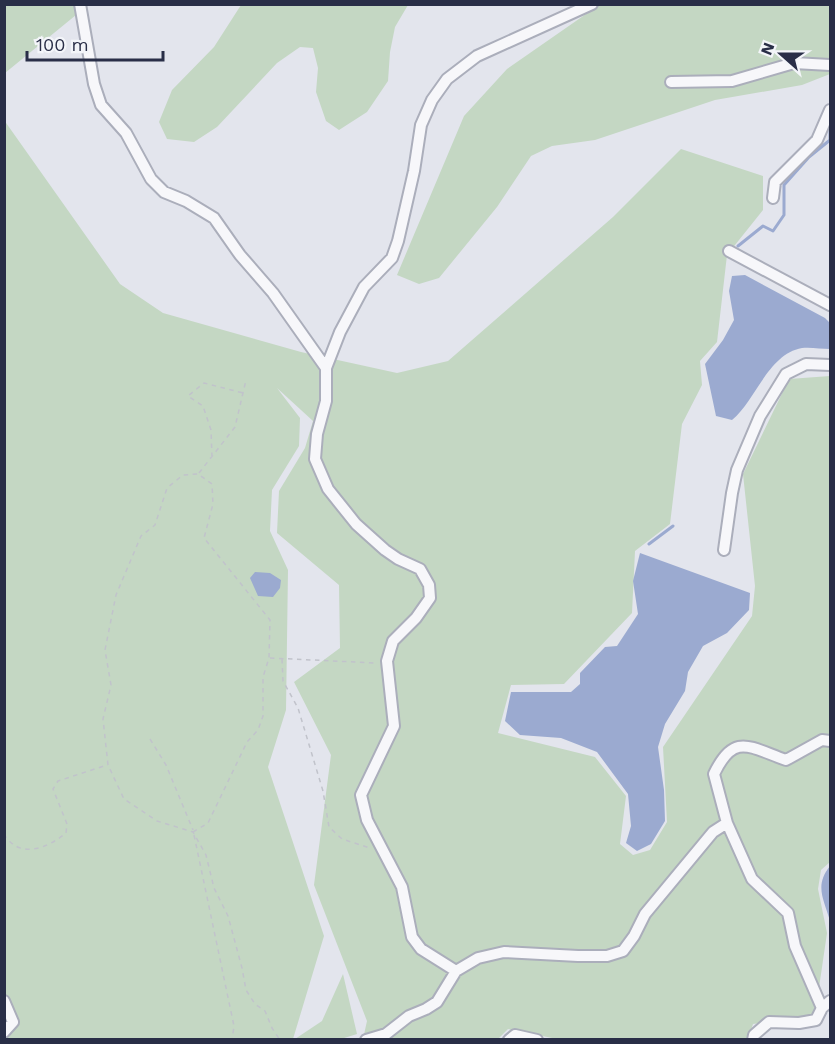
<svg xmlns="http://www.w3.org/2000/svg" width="835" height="1044" viewBox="0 0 835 1044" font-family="'Work Sans',sans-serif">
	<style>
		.green { fill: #c4d7c3 }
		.water { fill: #9baad0 }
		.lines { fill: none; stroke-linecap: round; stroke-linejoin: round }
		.stream { stroke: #9baad0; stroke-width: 3 }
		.minor-casing { stroke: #abaebb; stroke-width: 14 }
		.path { stroke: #c1c3cb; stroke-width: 1.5; stroke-dasharray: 4.5 4.5; stroke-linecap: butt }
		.minor { stroke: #f7f7fa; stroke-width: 10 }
	</style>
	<rect width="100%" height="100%" fill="#e3e5ed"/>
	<path class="green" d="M5 4 74 5 76 15 5 73Z
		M241 5V4L408 5 395 27 390 52 388 81 367 112 339 130 326 121 316 92 318 68 313 48 300 47 277 63 217 127 194 142 167 139 159 122 172 90 214 47Z
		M599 5H830V74L802 85 715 100 595 140 552 146 531 156 497 207 439 278 419 284 397 275 464 116 507 69Z
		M4 120 120 284 163 313 301 352 397 373 448 361 613 217 681 149 763 176V210L727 255 717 342 700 361 702 385 682 424 670 524 635 551 632 613 564 684 511 685 498 733 595 757 626 796 620 844 633 855 650 850 667 822 663 747 752 616 755 586 743 474 789 379 830 376V862L821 870 818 889 827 933 815 1015 753 1024 748 1039 562 1040 508 1029 498 1039H363L367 1021 314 885 331 755 294 682 340 648 339 585 277 533 279 491 305 448 313 421 277 388 300 418 299 446 272 490 270 531 288 570 286 710 268 767 324 936 293 1039H5Z
		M343 974 357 1034 341 1039H295L322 1021Z"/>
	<path class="water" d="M745 275 825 318 830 323V349C821 349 811 347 802 348 768 354 756 400 732 420L716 416 705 364 723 340 734 320 729 291 732 276Z
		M640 553 750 593 749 610 727 633 703 646 688 672 685 691 665 724 658 747 664 790 665 821 651 844 637 851 626 843 631 826 628 794 597 752 561 738 520 735 505 721 511 692H571L580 684V673L605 647 617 646 638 614 633 581Z
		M255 572 270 573 281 580 280 588 273 597 258 596 250 578Z
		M830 866V921C824 899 814 886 830 866Z"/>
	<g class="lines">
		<path class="stream" d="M830 128V139
			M738 246 763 226 773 231 784 215V185L809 157 830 140
			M649 544 673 526"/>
		<defs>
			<path id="minor" d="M80 4 94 84 101 105 126 133 151 179 164 192 186 201 214 218 240 255 273 293 326 368
				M671 82 732 81 794 63 830 65
				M773 198 775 182 817 140 830 110
				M729 251 830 305
				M724 550 732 493 737 470 760 416 786 374 806 364 830 365
				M456 971 421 949 412 937 402 887 367 820 361 795 394 726 387 661 393 641 416 618 430 598 429 585 420 569 398 559 385 550 356 524 328 489 315 459 317 434 326 401V368L340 332 364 287 392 258 398 241 414 171 421 125 432 100 447 79 477 56 592 4
				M4 1001 13 1022 4 1032
				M822 1008 795 946 788 913 752 879 727 823 714 774C734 732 749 747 786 760L822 740 830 741
				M366 1040 386 1034 409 1016 426 1009 437 1002 456 971 478 958 504 952 578 956H607L623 951 634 936 645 914 713 832 727 823
				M509 1040 515 1035 537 1040
				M753 1040 754 1035 769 1022 799 1023 816 1020 822 1008 830 1001"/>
		</defs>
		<use href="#minor" class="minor-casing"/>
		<path class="path" d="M212 457 211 430 203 406 188 396 204 383 243 393
			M199 473 235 427 246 380
			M270 658 376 663
			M282 659 283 681 298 708 323 791 329 827 342 839 370 848
			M150 739 166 765 193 830
			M193 832 208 823 247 742 258 730 263 716V677L269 658 270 620 204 538 213 504 212 484 198 474 183 475 167 488 155 525 141 536 116 595 105 650 111 685 103 719 108 765 124 799 157 821 193 832 206 855 214 888 228 916 242 968 246 990 255 1004 265 1011 272 1028 280 1040
			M4 834C19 860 48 848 66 833L67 824 53 789 58 781 107 765
			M194 835 234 1026 232 1040"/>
		<use href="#minor" class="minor"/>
	</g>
	<rect width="835" height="1044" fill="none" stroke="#292e47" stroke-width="12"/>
	<g transform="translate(781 54) rotate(291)" stroke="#f3f5f9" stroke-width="4.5" paint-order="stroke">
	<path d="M0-4.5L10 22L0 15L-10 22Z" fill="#292e47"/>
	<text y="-9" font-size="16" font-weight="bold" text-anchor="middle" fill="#292e47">N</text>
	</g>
	<path d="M27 51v9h136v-9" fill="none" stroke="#292e47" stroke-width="3"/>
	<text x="36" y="51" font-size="18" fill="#292e47" stroke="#f3f5f9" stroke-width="4.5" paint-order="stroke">100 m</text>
</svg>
